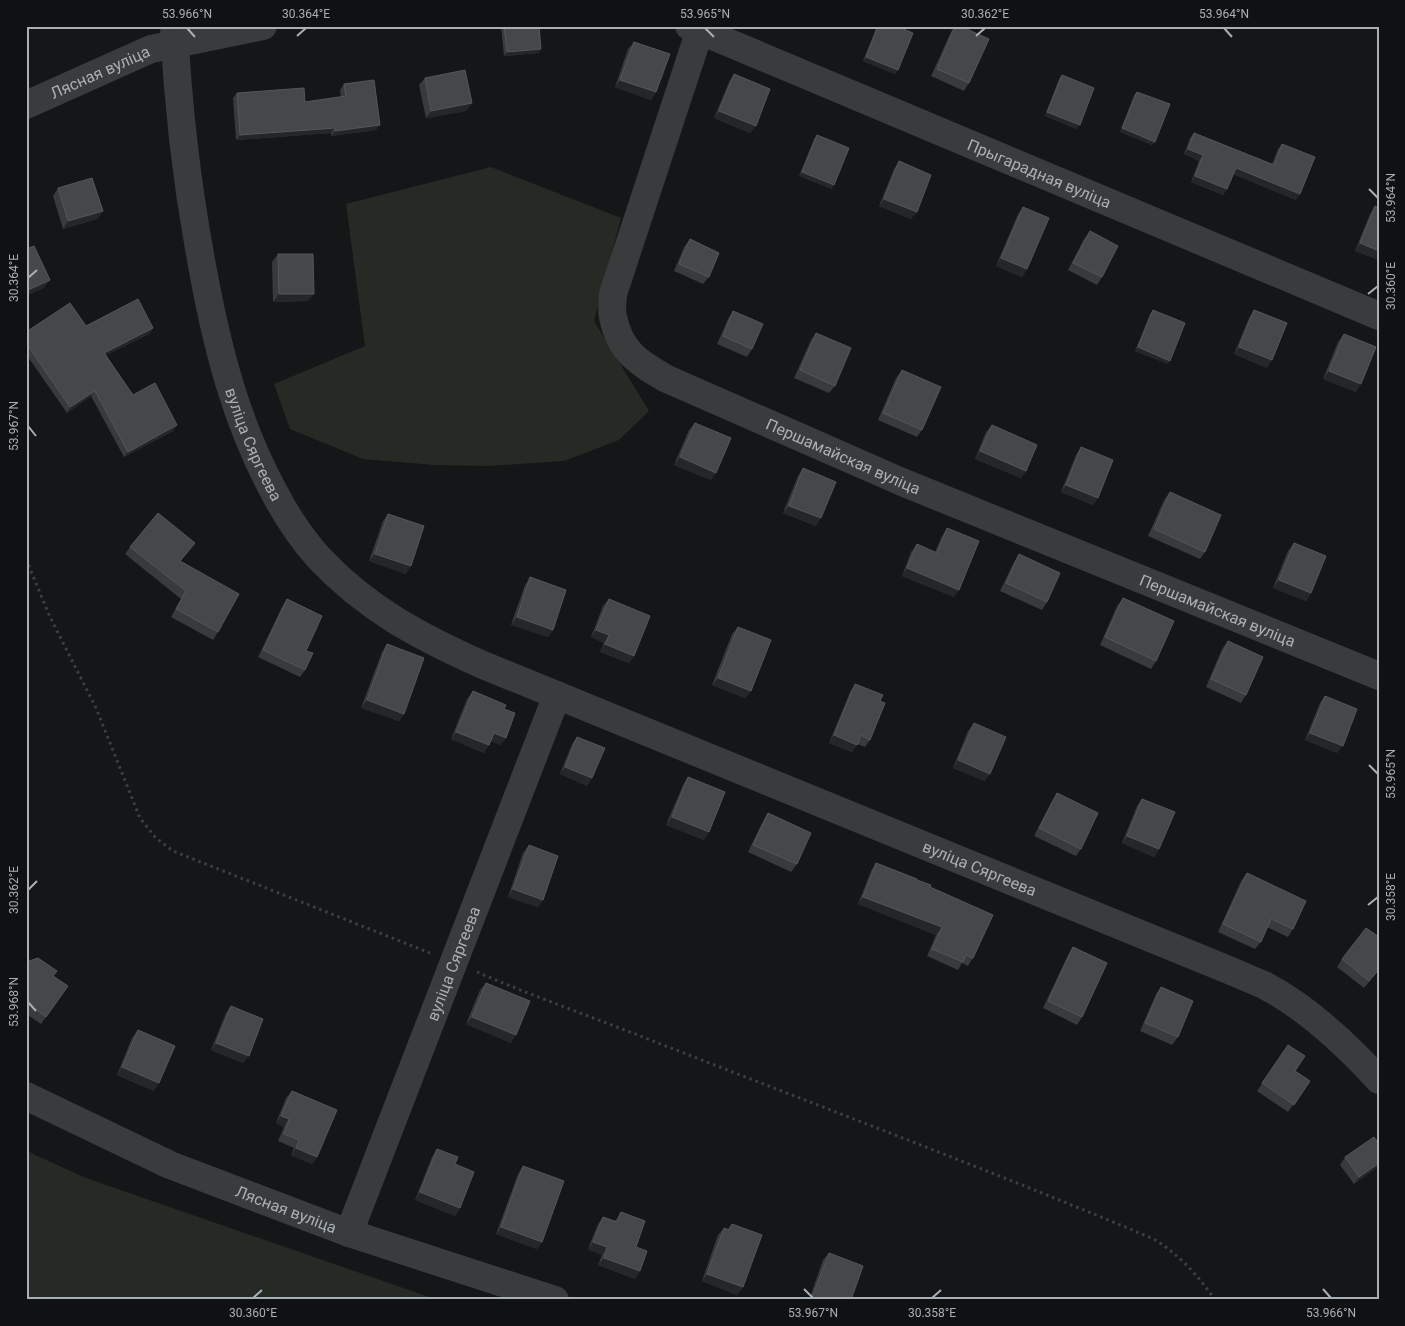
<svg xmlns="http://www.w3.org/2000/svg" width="1405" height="1326" viewBox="0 0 1405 1326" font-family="Roboto,sans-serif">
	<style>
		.green { fill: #252b24 }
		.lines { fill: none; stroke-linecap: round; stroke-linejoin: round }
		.path { stroke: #3d4042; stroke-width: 3; stroke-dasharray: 2.5 4; stroke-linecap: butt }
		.minor { stroke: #393b3d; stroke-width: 28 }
		.wall { fill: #383a3c }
		.shaded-wall { fill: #252628 }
		.building { fill: #454749; stroke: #54575a }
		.ticks { fill: none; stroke: #a9b0b5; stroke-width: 2 }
		.labels { text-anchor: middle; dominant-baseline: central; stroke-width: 4; stroke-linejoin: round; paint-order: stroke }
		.street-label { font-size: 16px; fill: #a9b0b5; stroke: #101112 }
		.neatline { fill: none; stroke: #a9b0b5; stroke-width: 2 }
		.ticks-label { font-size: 12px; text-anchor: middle; fill: #a9b0b5 }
	</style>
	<rect width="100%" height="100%" fill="#151617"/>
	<path class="green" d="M491 167 621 218 594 321 649 411 619 440 564 461 488 466 435 465 363 459 290 429 274 384 365 346 346 204Z
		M26 1150 35 1155 86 1178 438 1300H26Z"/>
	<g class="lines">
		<path class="path" d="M26 559 50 617 96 708 140 818 155 837 173 851 430 953
			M477 972C535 997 595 1018 653 1041 814 1104 976 1165 1135 1231 1143 1235 1153 1238 1160 1243 1182 1258 1200 1278 1215 1300"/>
		<g class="minor">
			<path id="s1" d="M174 26C178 110 188 193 204 276 218 351 237 424 274 492 286 515 301 538 319 558 367 609 420 637 483 665L1236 973C1245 977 1254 981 1264 985 1308 1008 1346 1044 1379 1080"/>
			<path id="s2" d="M689 26 1379 316"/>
			<path id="s3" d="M700 30 613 294C613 301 611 310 613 317 620 352 639 363 667 379L902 482 1379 676"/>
			<path id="s4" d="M26 105 151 49 263 26"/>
			<path id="s5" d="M26 1096 170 1165 349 1233 555 1300"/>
			<path id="s6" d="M349 1233 557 695"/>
		</g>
	</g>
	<path class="wall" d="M501 26H539V53L504 56Z
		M877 26H896L895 74 863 61Z
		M955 26H960L969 83 964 91 931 76 951 32Z
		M634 42 656 92 651 100 615 87 628 49Z
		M734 74 756 126 750 133 714 118 729 82Z
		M1062 75 1077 129 1045 116 1059 79Z
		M425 78 472 103 466 111 426 118 419 85Z
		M344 84 376 130 331 136V133L236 140 233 98 237 93 305 102 341 97 340 90Z
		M1137 92 1155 142 1152 145 1120 132 1134 95Z
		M1194 133 1272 164 1278 149 1282 144 1296 200 1233 174 1227 189 1223 195 1191 182 1199 161 1184 154 1190 138Z
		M817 135 832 189 799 176 814 139Z
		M899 161 911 219 879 206 894 169Z
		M58 188 103 211 97 219 63 229 53 196Z
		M1375 206 1379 208V260L1355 251 1370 214Z
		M1023 207 1027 269 1022 277 996 266 1018 214Z
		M1090 231 1102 277 1097 285 1068 270 1084 239Z
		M690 239 709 277 703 284 674 271 684 247Z
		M278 254 308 301 273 302 272 262Z
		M1153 310 1168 364 1135 351 1150 314Z
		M1254 310 1267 368 1234 354 1249 318Z
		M733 311 752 349 747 357 717 344 728 319Z
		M86 326 153 328 149 334 106 355 133 395 177 425 173 431 124 457 91 396 67 413 26 354V332Z
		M816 333 835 386 829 393 794 378 811 340Z
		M1344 334 1356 392 1323 379 1338 342Z
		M902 370 922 430 917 437 878 420 896 378Z
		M695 423 711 480 674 465 689 430Z
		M992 425 1026 471 1021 478 975 459 986 432Z
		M1081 447 1093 505 1061 492 1076 455Z
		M803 468 816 526 783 513 798 476Z
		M1170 492 1205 552 1200 559 1148 536 1164 500Z
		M388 514 406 574 369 561 383 521Z
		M947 528 954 597 902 576 911 552 917 544 935 552 942 536Z
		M1294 543 1311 593 1306 601 1273 588 1288 551Z
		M130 547 189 550 180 561 218 632 213 640 171 617 181 599 125 554Z
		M1019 554 1047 602 1042 610 1000 591 1014 562Z
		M530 577 553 630 548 637 511 625 525 585Z
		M1123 598 1156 661 1151 669 1100 645 1117 606Z
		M287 599 306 651 305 670 300 677 258 657 282 607Z
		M609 599 634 656 629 663 600 652 604 643 591 637 603 606Z
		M738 627 751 691 745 698 712 685 732 634Z
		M1228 641 1246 695 1241 703 1206 687 1222 649Z
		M387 644 404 714 399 721 361 708 382 652Z
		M855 684 880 701 870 740 865 747 857 744 852 752 829 743 850 692Z
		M473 691 504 709 506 738 500 745 491 741 484 753 451 739 467 699Z
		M1325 696 1337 753 1305 740 1320 703Z
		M974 723 985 781 953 768 968 731Z
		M577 737 592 778 587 786 560 774 572 744Z
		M688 777 704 840 666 825 683 785Z
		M1057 793 1081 849 1076 856 1034 836 1052 801Z
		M1142 799 1159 849 1154 857 1122 843 1137 806Z
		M768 813 797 864 791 872 748 852 763 821Z
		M529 845 543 900 538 907 508 897 523 853Z
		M876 863 917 880 930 887 973 958 968 966 962 963 958 970 927 956 936 935 858 904 871 871Z
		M1247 873 1293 929 1288 937 1267 927 1261 942 1255 949 1218 932 1241 881Z
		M1073 947 1082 1017 1077 1025 1043 1008 1068 955Z
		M1342 959 1379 970 1364 988 1337 967Z
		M26 962 53 976 68 986 41 1024 26 1014Z
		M486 983 511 1043 466 1024 480 990Z
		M1161 987 1178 1037 1172 1045 1140 1031 1156 994Z
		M231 1006 243 1063 211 1050 226 1013Z
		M138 1030 154 1091 117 1075 132 1038Z
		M1288 1045 1295 1071 1310 1081 1288 1112 1257 1091Z
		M292 1091 317 1157 312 1164 291 1155 294 1148 278 1141 284 1127 276 1123 286 1098Z
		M1379 1144V1166L1354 1184 1340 1165 1345 1157Z
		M437 1149 455 1164 460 1208 455 1216 415 1200 432 1157Z
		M523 1166 542 1242 537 1249 496 1234 518 1174Z
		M621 1212 636 1247 640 1271 635 1279 598 1265 602 1255 588 1249 598 1224 603 1217 615 1221Z
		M732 1224 743 1287 737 1295 702 1281 718 1235 724 1228 728 1229Z
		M829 1253 851 1300H809L823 1260Z"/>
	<path class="shaded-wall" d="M541 49 539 53 504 56 507 52Z
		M866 57 898 70 895 74 863 61Z
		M620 80 656 92 651 100 615 87Z
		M472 103 466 111 426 118 431 111Z
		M719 111 756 126 750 133 714 118Z
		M1047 112 1080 125 1077 129 1045 116Z
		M380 125 376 130 331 136 335 131Z
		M335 128 331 133 236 140 240 135Z
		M1122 128 1155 142 1152 145 1120 132Z
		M1188 149 1203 155 1199 161 1184 154Z
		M1236 168 1300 194 1296 200 1232 174Z
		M802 172 834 185 832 189 799 176Z
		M1195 176 1227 189 1223 195 1191 182Z
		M884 199 917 212 911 219 879 206Z
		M103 211 97 219 63 229 68 221Z
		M1360 243 1379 251V260L1355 251Z
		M1001 258 1027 269 1022 277 996 266Z
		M50 280 44 288 26 296V291Z
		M279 294H314L308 301 273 302Z
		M153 328 149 334 100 358 104 353Z
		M1138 347 1170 361 1168 364 1135 351Z
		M1239 347 1272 360 1267 368 1234 354Z
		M1329 371 1361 384 1356 392 1323 379Z
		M95 391 91 396 67 413 70 407Z
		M177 425 173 431 124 457 128 452Z
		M980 451 1026 471 1021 478 975 459Z
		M680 457 716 473 711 480 674 465Z
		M1066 485 1098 498 1093 505 1061 492Z
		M789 506 821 518 816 526 783 513Z
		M375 554 411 566 406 574 369 561Z
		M907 568 959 590 954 597 902 576Z
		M1279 580 1311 593 1306 601 1273 588Z
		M517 617 553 630 548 637 511 625Z
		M596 630 609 635 604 643 591 637Z
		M605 644 634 656 629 663 600 652Z
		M718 678 751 691 745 698 712 685Z
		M367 700 404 714 399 721 361 708Z
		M456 732 489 745 484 753 451 739Z
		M494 733 506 738 500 745 489 741Z
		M1310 733 1343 746 1337 753 1305 740Z
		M834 735 857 745 852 752 829 743Z
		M958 760 990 774 985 781 953 768Z
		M565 767 592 778 587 786 560 774Z
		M672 817 709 832 704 840 666 825Z
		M1127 836 1159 849 1154 857 1122 843Z
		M513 889 543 900 538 907 508 897Z
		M863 897 942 927 936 935 858 904Z
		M472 1017 516 1035 511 1043 466 1024Z
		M216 1043 249 1056 243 1063 211 1050Z
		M122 1067 159 1083 154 1091 117 1075Z
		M281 1116 289 1119 284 1127 276 1123Z
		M296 1148 317 1157 312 1164 291 1155Z
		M1379 1163V1166L1354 1184 1359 1177Z
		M420 1192 460 1208 455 1216 415 1200Z
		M501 1227 542 1242 537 1249 496 1234Z
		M593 1242 607 1247 602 1255 588 1249Z
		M604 1258 640 1271 635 1279 598 1265Z
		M707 1274 743 1287 737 1295 702 1281Z"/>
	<path class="building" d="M504 26H539L541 49 507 52Z
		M878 26H896L913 33 898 70 866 57Z
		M955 26H960L989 39 969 83 937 69Z
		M634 42 670 54 656 92 620 80Z
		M465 70 472 103 431 111 425 78Z
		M734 74 770 89 756 126 719 111Z
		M1062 75 1094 88 1080 125 1047 112Z
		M374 80 380 125 335 131V128L240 135 237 93 304 88 305 102 346 96 344 84Z
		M1137 92 1170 104 1155 142 1122 128Z
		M1194 133 1274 165 1282 144 1315 157 1300 194 1236 168 1227 189 1195 176 1203 155 1188 149Z
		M817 135 849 148 834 185 802 172Z
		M899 161 931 175 917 212 884 199Z
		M92 178 103 211 68 221 58 188Z
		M1375 206 1379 208V251L1360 243Z
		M1023 207 1049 218 1027 269 1001 258Z
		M1090 231 1118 246 1102 277 1073 263Z
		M690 239 719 253 709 277 679 264Z
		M34 246 50 280 26 291V249Z
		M278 254H313L314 294H279Z
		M138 299 153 328 104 353 133 395 155 383 177 425 128 452 95 391 70 407 26 343V332L70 303 86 326Z
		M1153 310 1185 323 1170 361 1138 347Z
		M1254 310 1287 323 1272 360 1239 347Z
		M733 311 763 324 752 349 723 336Z
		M816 333 851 348 835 386 800 370Z
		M1344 334 1376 347 1361 384 1329 371Z
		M902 370 941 387 922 430 883 413Z
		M695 423 731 438 716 473 680 457Z
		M992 425 1037 445 1026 471 980 451Z
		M1081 447 1113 460 1098 498 1066 485Z
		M803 468 836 482 821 518 789 506Z
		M1170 492 1221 515 1205 552 1154 529Z
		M158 513 195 543 180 561 239 594 218 632 176 609 186 591 130 547Z
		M388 514 424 526 411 566 375 554Z
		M947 528 979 541 959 590 907 568 917 544 937 553Z
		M1294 543 1326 556 1311 593 1279 580Z
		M1019 554 1060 573 1047 602 1006 583Z
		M530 577 566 590 553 630 517 617Z
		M1123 598 1174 621 1156 661 1105 637Z
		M287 599 322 616 306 651 313 653 305 670 263 650Z
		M609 599 650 616 634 656 605 644 609 635 596 630Z
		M738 627 771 640 751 691 718 678Z
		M1228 641 1263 657 1246 695 1211 679Z
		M387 644 424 658 404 714 367 700Z
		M855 684 883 695 880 701 885 703 870 740 861 735 857 745 834 735Z
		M473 691 506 705 504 709 515 713 506 738 494 733 489 745 456 732Z
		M1325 696 1357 709 1343 746 1310 733Z
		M974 723 1006 737 990 774 958 760Z
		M577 737 605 748 592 778 565 767Z
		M688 777 725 792 709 832 672 817Z
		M1057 793 1098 813 1081 849 1039 828Z
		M1142 799 1175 812 1159 849 1127 836Z
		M768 813 811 833 797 864 753 845Z
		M529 845 558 856 543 900 513 889Z
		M876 863 917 879V880L931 885 930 887 993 915 973 958 966 955 963 962 932 949 942 927 863 897Z
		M1247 873 1306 901 1293 929 1271 919 1261 942 1223 924Z
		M1366 928 1379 937V969L1369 981 1342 959Z
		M1073 947 1107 963 1082 1017 1048 1001Z
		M38 958 57 971 53 976 68 986 46 1017 30 1005 26 1011V962Z
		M486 983 530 1001 516 1035 472 1017Z
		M1161 987 1193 1001 1178 1037 1145 1023Z
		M231 1006 263 1019 249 1056 216 1043Z
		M138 1030 175 1046 159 1083 122 1067Z
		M1288 1045 1305 1056 1295 1071 1310 1081 1294 1105 1262 1083Z
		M292 1091 337 1110 317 1157 296 1148 299 1140 284 1134 289 1119 281 1116Z
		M1374 1137 1379 1144V1163L1359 1177 1345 1157Z
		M437 1149 458 1157 455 1164 474 1172 460 1208 420 1192Z
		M523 1166 564 1181 542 1242 501 1227Z
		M621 1212 645 1221 636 1247 647 1251 640 1271 604 1258 607 1247 593 1242 603 1217 617 1222Z
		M732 1224 762 1235 743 1287 707 1274 724 1228 729 1230Z
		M829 1253 863 1266 851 1300H811Z"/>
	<path class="ticks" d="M187 28 195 37M705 28 714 37M1224 28 1232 37M297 36 306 28M976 36 985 28M1369 189 1378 198M28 278 37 270M1368 294 1378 286M28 426 36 436M1369 765 1378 774M28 890 37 881M1368 905 1378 897M28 1002 36 1011M804 1289 813 1298M1323 1289 1331 1298M253 1298 262 1290M932 1298 941 1290"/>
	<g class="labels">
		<g class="street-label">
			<text stroke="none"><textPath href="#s4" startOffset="81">Лясная вуліца</textPath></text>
			<text stroke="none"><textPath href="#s2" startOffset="380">Прыгарадная вуліца</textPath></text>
			<text stroke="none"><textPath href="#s1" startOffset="428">вуліца Сяргеева</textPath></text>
			<text stroke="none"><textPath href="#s3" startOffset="579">Першамайская вуліца</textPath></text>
			<text stroke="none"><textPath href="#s3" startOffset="984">Першамайская вуліца</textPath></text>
			<text stroke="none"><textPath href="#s1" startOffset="1294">вуліца Сяргеева</textPath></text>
			<text stroke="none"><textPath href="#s6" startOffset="289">вуліца Сяргеева</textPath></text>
			<text stroke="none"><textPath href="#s5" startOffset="284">Лясная вуліца</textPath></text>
		</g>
	</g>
	<rect width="1405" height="1326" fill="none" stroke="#101112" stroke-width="55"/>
	<rect x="28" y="28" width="1350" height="1270" class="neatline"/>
	<g class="ticks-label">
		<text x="187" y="18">53.966°N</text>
		<text x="306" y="18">30.364°E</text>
		<text x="705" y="18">53.965°N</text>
		<text x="985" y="18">30.362°E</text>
		<text x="1224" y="18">53.964°N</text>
		<text transform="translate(1391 198) rotate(-90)" y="4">53.964°N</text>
		<text transform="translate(14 278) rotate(-90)" y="4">30.364°E</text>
		<text transform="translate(1391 286) rotate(-90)" y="4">30.360°E</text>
		<text transform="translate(14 426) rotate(-90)" y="4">53.967°N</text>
		<text transform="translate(1391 774) rotate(-90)" y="4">53.965°N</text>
		<text transform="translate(14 890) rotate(-90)" y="4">30.362°E</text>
		<text transform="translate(1391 897) rotate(-90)" y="4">30.358°E</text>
		<text transform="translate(14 1002) rotate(-90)" y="4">53.968°N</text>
		<text x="253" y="1317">30.360°E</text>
		<text x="813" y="1317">53.967°N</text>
		<text x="932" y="1317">30.358°E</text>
		<text x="1331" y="1317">53.966°N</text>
	</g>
</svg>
